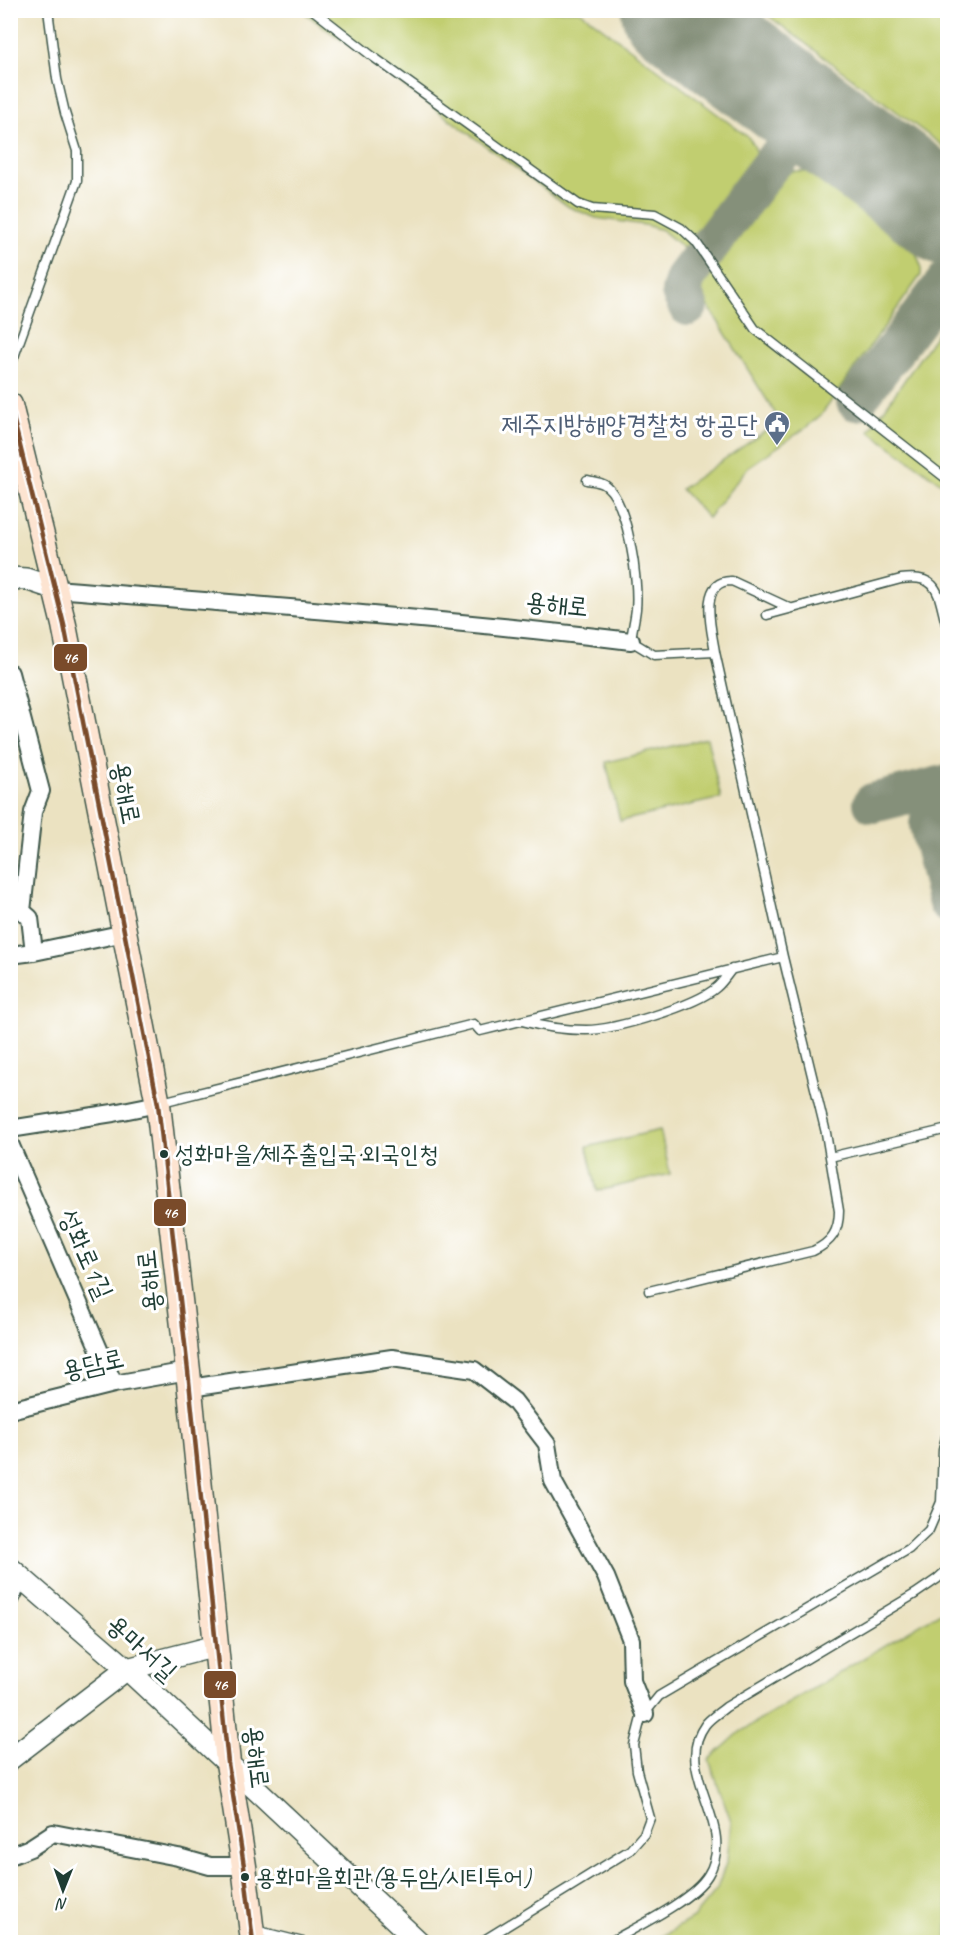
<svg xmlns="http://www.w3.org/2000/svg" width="958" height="1953" viewBox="0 0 958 1953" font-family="Caveat,'Poor Story',sans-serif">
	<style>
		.green { fill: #c1ce70; stroke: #708652; stroke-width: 1.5 }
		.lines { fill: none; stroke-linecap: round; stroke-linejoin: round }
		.taxiway { stroke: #85907a; stroke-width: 40 }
		.runway { stroke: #85907a; stroke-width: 100 }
		.service-casing { stroke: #3e5649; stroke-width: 11 }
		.minor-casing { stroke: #3e5649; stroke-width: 20 }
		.tertiary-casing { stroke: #3e5649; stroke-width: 24 }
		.secondary-casing { stroke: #3e5649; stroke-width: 27 }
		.service { stroke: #fff; stroke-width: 8 }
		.minor { stroke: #fff; stroke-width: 16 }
		.tertiary { stroke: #fff; stroke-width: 21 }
		.secondary { stroke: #fde4d1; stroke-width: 24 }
		.bus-1-casing { stroke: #fff; stroke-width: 9 }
		.bus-1 { stroke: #7a4b2a; stroke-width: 4.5 }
		.bus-dot { fill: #1f3d34; stroke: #fff; stroke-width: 2 }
		.labels { text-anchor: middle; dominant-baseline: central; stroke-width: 6; stroke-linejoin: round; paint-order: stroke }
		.bus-label { font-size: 24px; fill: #1f3d34; stroke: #fff; text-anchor: start }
		.service-label { font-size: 26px; fill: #4e5e75; stroke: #fff; text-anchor: end }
		.street-label { font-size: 26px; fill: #1f3d34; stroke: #fff }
		.line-badge { stroke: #fff; stroke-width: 2 }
		.badge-label { font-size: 16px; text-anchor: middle; font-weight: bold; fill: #fff }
	</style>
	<rect width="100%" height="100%" fill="#fff"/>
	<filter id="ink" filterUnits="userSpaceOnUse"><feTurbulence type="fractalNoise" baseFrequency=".0167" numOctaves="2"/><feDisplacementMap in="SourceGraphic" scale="12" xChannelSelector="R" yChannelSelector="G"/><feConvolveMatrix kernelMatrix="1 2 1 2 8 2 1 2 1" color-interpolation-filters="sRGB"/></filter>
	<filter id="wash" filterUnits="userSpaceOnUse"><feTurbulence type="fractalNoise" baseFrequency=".008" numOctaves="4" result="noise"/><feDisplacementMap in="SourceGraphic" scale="24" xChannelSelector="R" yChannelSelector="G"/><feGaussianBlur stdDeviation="1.35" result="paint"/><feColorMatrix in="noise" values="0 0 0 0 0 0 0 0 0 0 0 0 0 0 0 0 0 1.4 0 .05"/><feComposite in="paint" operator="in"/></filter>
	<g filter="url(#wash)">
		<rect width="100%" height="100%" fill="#ebe2c1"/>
		<path class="green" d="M302 11H580L748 137C758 149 758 156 752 170L689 253 662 230 645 225 596 218 569 207Z
			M762 11H947V149Z
			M781 171H805L815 177 916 253 921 266V275L822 414 807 427 748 467 708 518 681 489 780 421 694 283 775 176Z
			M947 319V487L869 431Z
			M707 738 721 798 620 821 606 762Z
			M660 1130 670 1174 597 1191 587 1147Z
			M947 1608V1942H652L693 1918 717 1889 727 1860 731 1821 709 1760 740 1732Z"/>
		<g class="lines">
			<path class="taxiway" d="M688 306 681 292 685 278 771 164 799 136 811 131 819 130 828 131 841 137
				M856 401 948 279
				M948 789C937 799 931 810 929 825L948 903
				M873 803 948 784"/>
			<path class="runway" d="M671 10 948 216"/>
		</g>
	</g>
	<g filter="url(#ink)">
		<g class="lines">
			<defs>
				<path id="service" d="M313 10 372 56 578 204 592 209 655 214 681 228 696 242 755 329 948 480
					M10 368 77 181V151L65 113 57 79 48 10
					M587 480C592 481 601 482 605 485 628 501 639 581 636 609 635 619 632 630 631 641L654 655 715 652 783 957 826 1133 839 1211C839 1231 832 1242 813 1251L649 1291
					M767 615 901 579C943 573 937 598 948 630
					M715 652C712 631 697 580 732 581L790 608
					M522 1021C543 1027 564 1030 586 1030 614 1030 696 1006 717 987 722 983 727 975 732 969
					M158 1103 474 1024 480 1031 783 957
					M830 1157 948 1129
					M255 1930 303 1942
					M481 1942 630 1850 644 1834 650 1818 637 1771 634 1745 641 1718 659 1696 909 1549 929 1530 941 1502 943 1450 948 1428
					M610 1942C636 1927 692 1901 708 1875 739 1825 671 1772 705 1725 710 1718 719 1713 726 1707L915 1594 937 1579 948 1569"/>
				<path id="minor" d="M56 589C248 605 440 618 631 641
					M10 673 41 791 33 812 22 911 30 918 34 952
					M10 955 34 952 125 933
					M10 1129 113 1113 158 1104
					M10 1144 114 1384
					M190 1388 392 1358 474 1370 514 1401 547 1444 553 1481 606 1577 631 1640 632 1681 645 1714
					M10 1410 114 1384 188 1371
					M10 1600 21 1578
					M10 1856 30 1848 53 1833 178 1857 210 1866H244"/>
				<path id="tertiary" d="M10 578 26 579 56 589
					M10 1568 127 1669 419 1942
					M10 1759 127 1669 216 1646"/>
				<path id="secondary" d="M10 405 64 625 158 1104 188 1371 228 1763 244 1866 253 1942"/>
			</defs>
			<use href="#service" class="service-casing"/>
			<use href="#minor" class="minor-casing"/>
			<use href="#tertiary" class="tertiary-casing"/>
			<use href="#secondary" class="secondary-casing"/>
			<use href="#service" class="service"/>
			<use href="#minor" class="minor"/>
			<use href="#tertiary" class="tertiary"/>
			<use href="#secondary" class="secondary"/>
			<defs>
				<path id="bus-1" d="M10 405 64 625 158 1104 188 1371 228 1763 244 1866 253 1942"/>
			</defs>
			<use href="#bus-1" class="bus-1-casing"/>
			<use href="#bus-1" class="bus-1"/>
		</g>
	</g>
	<defs>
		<symbol id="civic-pin" viewBox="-11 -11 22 30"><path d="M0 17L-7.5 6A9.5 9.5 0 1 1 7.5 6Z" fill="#5c6f8a" stroke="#fff"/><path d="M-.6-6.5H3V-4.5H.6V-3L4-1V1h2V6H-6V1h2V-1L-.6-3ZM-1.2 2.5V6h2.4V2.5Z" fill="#fff"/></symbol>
	</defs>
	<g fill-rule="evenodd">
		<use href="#civic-pin" x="762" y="409" width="30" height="40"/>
	</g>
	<g class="bus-dot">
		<circle cx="164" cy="1154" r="5"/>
		<circle cx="245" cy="1877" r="5"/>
	</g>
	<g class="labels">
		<g class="bus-label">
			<text x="175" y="1154">성화마을/제주출입국·외국인청</text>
			<text x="256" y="1877">용화마을회관(용두암/시티투어)</text>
		</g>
		<g class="service-label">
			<text x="758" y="424">제주지방해양경찰청 항공단</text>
		</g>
		<g class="street-label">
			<text transform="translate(557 604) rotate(6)">용해로</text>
			<text transform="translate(126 793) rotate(79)">용해로</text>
			<text transform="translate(86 1254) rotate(66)">성화로1길</text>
			<text transform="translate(149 1281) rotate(-96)">용해로</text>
			<text transform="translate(93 1364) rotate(-13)">용담로</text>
			<text transform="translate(142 1648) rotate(42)">용마서길</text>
			<text transform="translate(257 1757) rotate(83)">용해로</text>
		</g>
	</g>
	<g class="line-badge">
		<rect x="53" y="643" width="35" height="29" rx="6" fill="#7a4b2a"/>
		<rect x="153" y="1198" width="34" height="29" rx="6" fill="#7a4b2a"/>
		<rect x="203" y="1670" width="34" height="29" rx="6" fill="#7a4b2a"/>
	</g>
	<g class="badge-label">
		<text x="70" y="663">46</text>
		<text x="170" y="1218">46</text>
		<text x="220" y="1690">46</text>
	</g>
	<rect width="958" height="1953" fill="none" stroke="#fff" stroke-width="36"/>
	<g transform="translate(63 1890) rotate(181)" stroke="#ffffff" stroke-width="4.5" paint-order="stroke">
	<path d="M0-4.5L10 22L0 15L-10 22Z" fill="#1f3d34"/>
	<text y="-9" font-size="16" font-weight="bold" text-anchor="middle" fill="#1f3d34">N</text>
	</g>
</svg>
